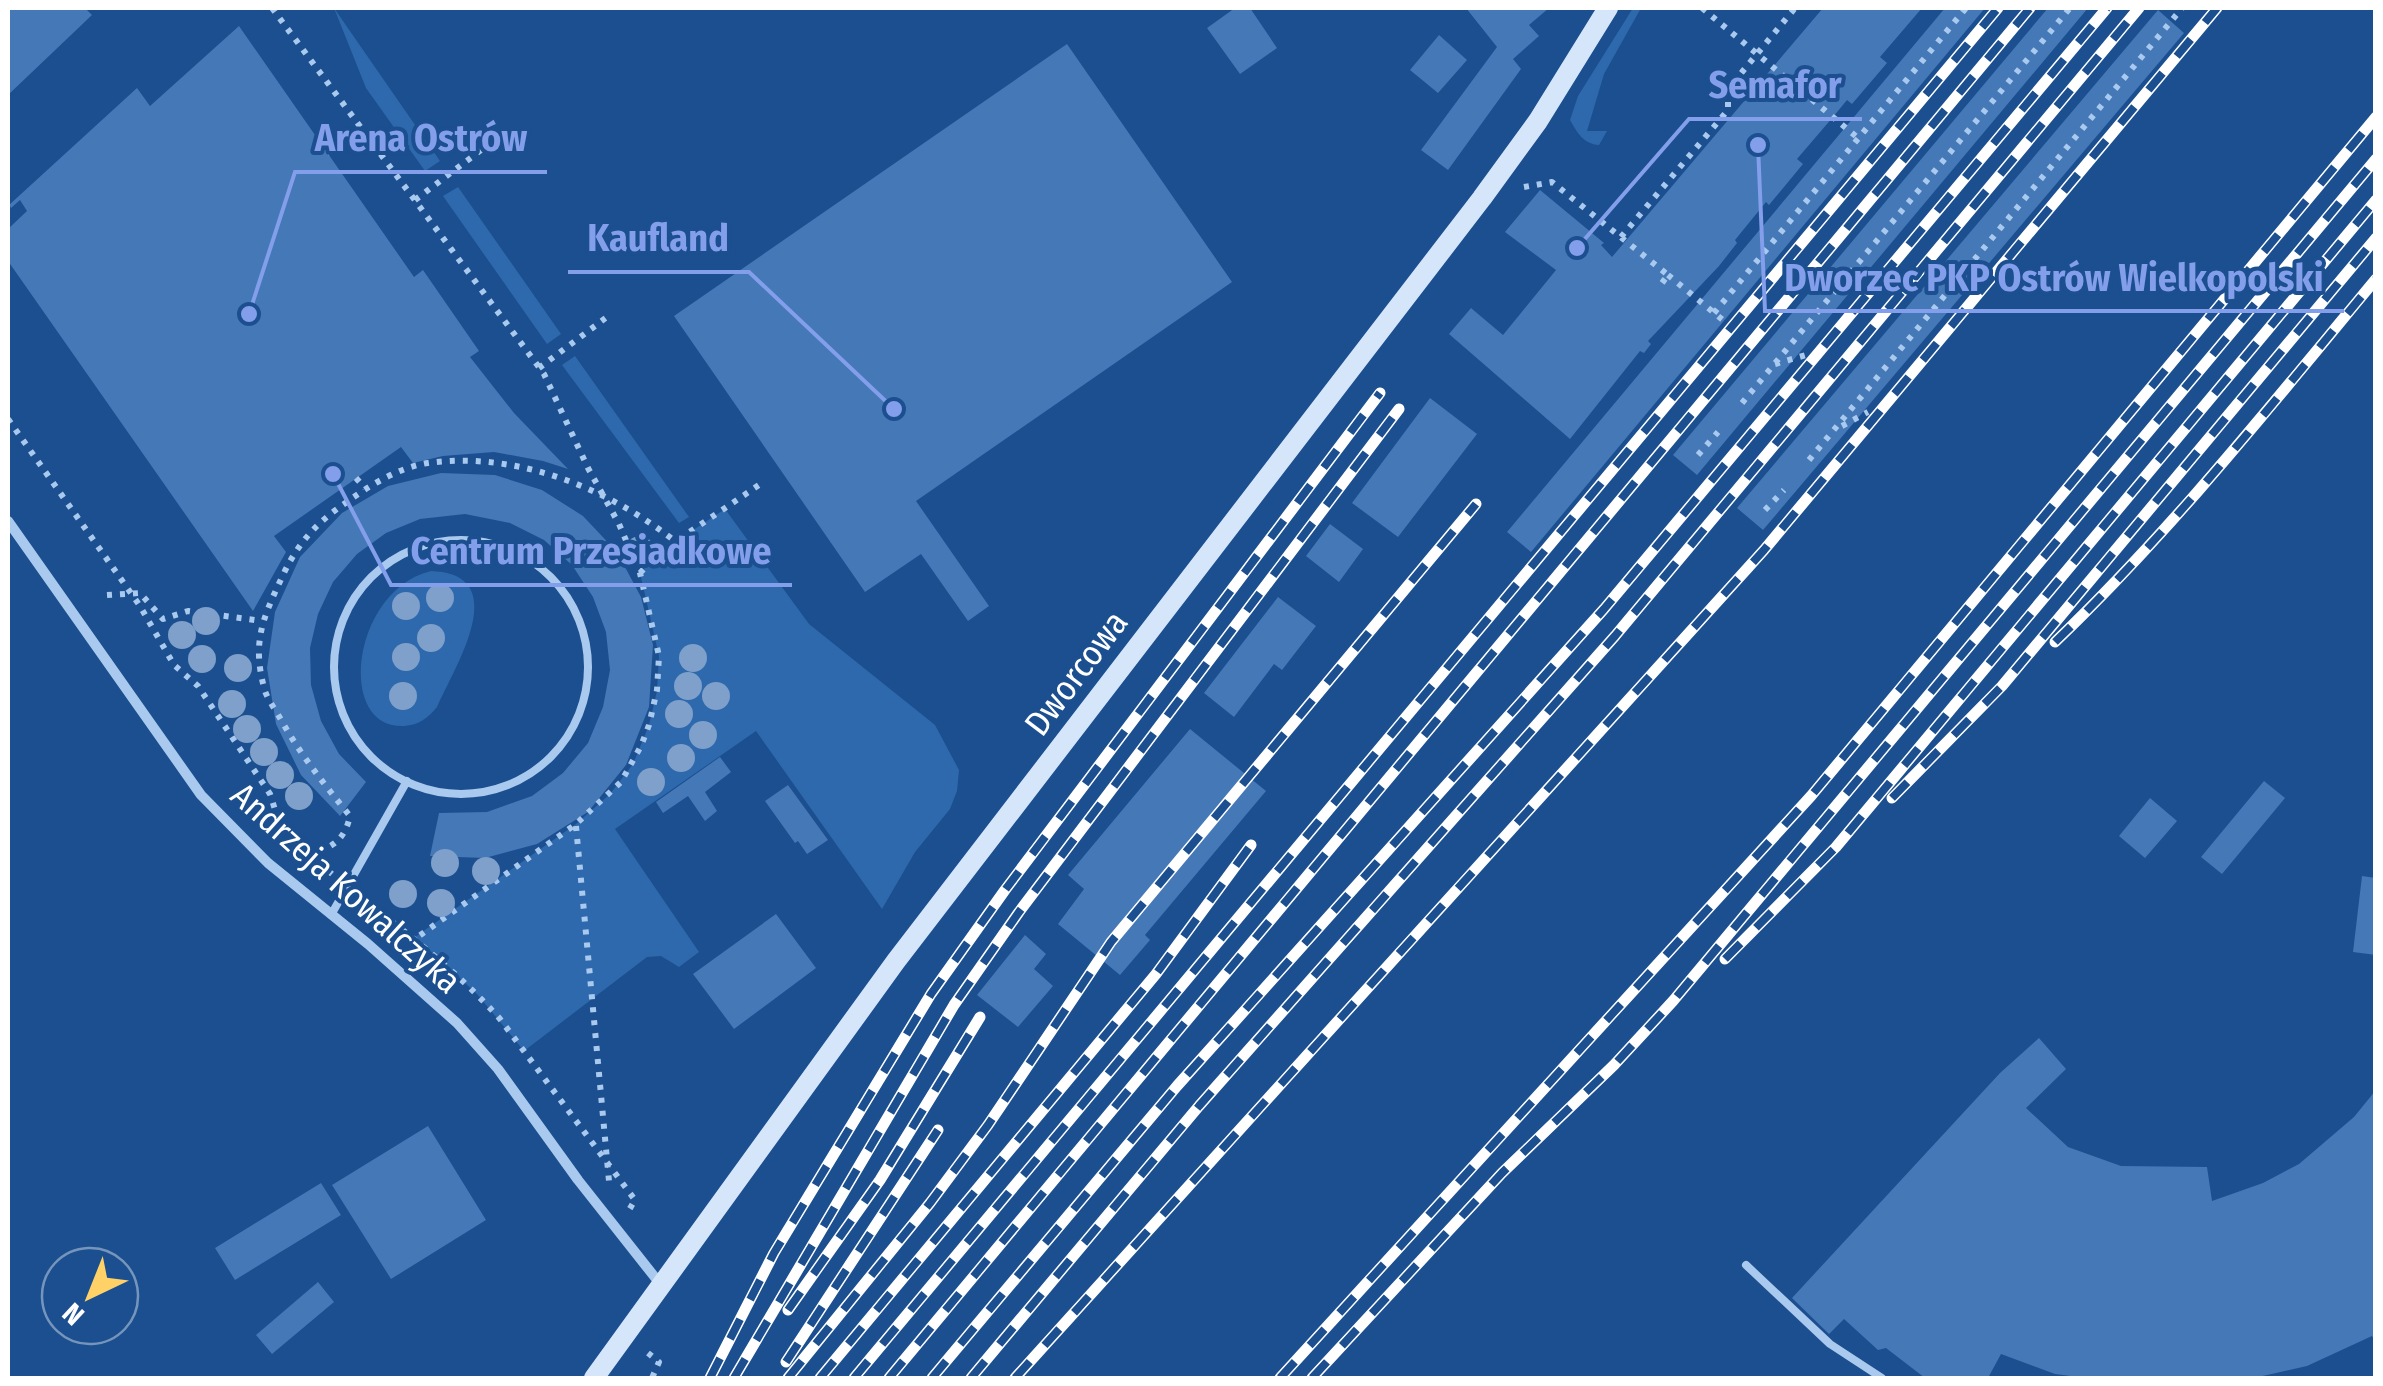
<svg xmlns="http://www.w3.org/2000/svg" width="2383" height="1386" viewBox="0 0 2383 1386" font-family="'Fira Sans Condensed',sans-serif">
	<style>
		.green { fill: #2e69ad }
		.building { fill: #4478b7 }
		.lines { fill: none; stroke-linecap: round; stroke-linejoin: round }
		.path { stroke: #a9c9ee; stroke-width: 6; stroke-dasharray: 5 8; stroke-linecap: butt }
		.service { stroke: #a9c9ee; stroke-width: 8 }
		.minor { stroke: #a9c9ee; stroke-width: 10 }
		.secondary { stroke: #d6e6fa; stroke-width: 20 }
		.rail-casing { stroke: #fff; stroke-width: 11 }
		.rail { stroke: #1b4f8f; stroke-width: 8; stroke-dasharray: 22; stroke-linecap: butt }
		.tree { fill: #7ea0ca }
		.labels { text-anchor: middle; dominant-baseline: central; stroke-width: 8; stroke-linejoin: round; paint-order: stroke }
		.street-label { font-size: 35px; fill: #fff; stroke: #1b4f8f }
		.leader { fill: none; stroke: #839eea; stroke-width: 4 }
		.callout-dot { fill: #839eea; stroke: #1b4f8f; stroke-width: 4 }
		.callout-label { font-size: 38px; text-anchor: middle; font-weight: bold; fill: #839eea; stroke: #1b4f8f; stroke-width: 8; stroke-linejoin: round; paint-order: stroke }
	</style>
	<rect width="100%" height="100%" fill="#1b4f8f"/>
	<path class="green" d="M334 8 440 161 425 171 366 88Z
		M1633 8H1641L1604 74 1587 131H1607L1599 145C1583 144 1577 132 1570 120L1578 96Z
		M458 187 561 334 547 344 443 196Z
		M575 356 689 517 679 523 562 365Z
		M725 509 809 624 935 725 959 770 957 791 950 809 915 852 882 909 756 731 615 829 699 952 679 967 661 956 647 957 524 1051 477 994 415 937 576 824 610 794 633 764 649 725 657 691 659 656 640 573 660 552Z
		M431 571C515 574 454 668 437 707 428 718 419 725 404 726 335 729 352 590 431 571Z"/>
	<path class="building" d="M8 8H85L92 15 8 95Z
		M1235 8H1250L1277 48 1240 74 1207 28Z
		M1466 8H1549L1529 25 1539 36 1513 59 1521 69 1448 170 1421 150 1497 47Z
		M1823 8H1922L1880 57 1887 63 1852 104 1847 100 1833 117 1797 159 1803 164 1769 205 1766 202 1735 240 1737 243 1719 266 1648 341 1651 344 1644 353 1640 351 1570 439 1449 334 1471 308 1503 335 1556 270 1505 232 1540 190 1604 243 1601 245 1612 257Z
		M1945 8H1985L1531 552 1507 532Z
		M2048 8H2088L1697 475 1673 455Z
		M2158 10 2184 33 1763 530 1737 508Z
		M239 26 414 277 423 270 479 351 470 357 514 413 568 469 543 461 494 452 443 456 413 463 401 447 274 536 286 552 253 611 8 261V229L27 211 20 200 11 208 9 205 137 88 150 106Z
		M1439 35 1467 60 1438 93 1410 70Z
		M1067 44 1232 282 916 501 989 606 968 621 921 554 865 592 674 316Z
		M1430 398 1477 434 1398 537 1352 503Z
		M441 473 495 475 542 490 583 516 617 552 641 597 653 645 649 707 626 765 588 812 537 844 485 858 430 856 439 813 487 812 532 796 563 773 588 743 603 707 610 670 606 632 593 597 572 565 544 540 510 523 465 514 420 519 386 533 357 554 333 582 318 614 310 648 311 685 321 721 339 754 366 782 340 816 301 775 276 724 267 668 275 612 300 557 342 513 388 486Z
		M1330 524 1363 549 1339 582 1306 556Z
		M1278 597 1316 626 1282 670 1274 664 1234 717 1204 693Z
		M1190 729 1266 791 1145 935 1150 940 1120 975 1058 924 1084 889 1068 875Z
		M720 757 731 772 705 792 717 811 705 821 688 796 663 813 656 802Z
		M2264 781 2285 798 2222 874 2201 857Z
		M788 785 828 840 807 854 798 841 795 843 765 801Z
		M2150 798 2177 821 2145 858 2119 836Z
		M2362 876 2376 878V955L2353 952Z
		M776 914 816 968 734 1029 693 974Z
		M1025 935 1046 954 1034 969 1053 986 1018 1027 977 995Z
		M2039 1038 2066 1069 2026 1108 2068 1147 2121 1166 2207 1167 2212 1201 2263 1183 2299 1164 2354 1117 2376 1090V1343L2372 1336 2307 1366 2254 1378H2086L2055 1374 2001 1354 1988 1378H1925L1886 1348 1878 1350 1844 1319 1829 1334 1792 1298 2000 1073Z
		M428 1126 486 1220 391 1279 332 1185Z
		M321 1183 341 1215 235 1280 215 1248Z
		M318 1282 334 1302 272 1354 256 1335Z"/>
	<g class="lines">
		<path class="path" d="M272 8 544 374 588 468 619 524 640 573 659 656 657 690 649 725 641 746 621 782 576 824 405 946
			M1702 8 1858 138
			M327 153 362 129
			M1524 187 1552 182 1668 275 1659 287
			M415 200 493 141
			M1621 237 1728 110V89L1795 8
			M1668 275 1724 321
			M1714 313 1966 8
			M1775 364 1806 355
			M539 368 611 314
			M1742 403 2070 8
			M8 419 140 606 174 665 198 686 270 794 278 819 289 839 332 874
			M1842 426 1868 412
			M1698 455 1718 432
			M1809 460 2182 8
			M356 478 365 488
			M1765 510 1784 490
			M640 573 660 552 759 485
			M107 595 140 593 163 619 188 611 262 621
			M576 826 609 1181
			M306 853C330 851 345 840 350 816 324 784 300 754 280 718 275 709 268 700 265 691 251 642 263 618 283 575 298 543 317 522 347 502 370 485 400 467 428 463 516 451 608 488 676 542
			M361 897C410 936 458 972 500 1019L635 1200 629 1210
			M648 1353 659 1362 652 1378"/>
		<path class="service" d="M334 667a127 127 0 1 1 254 0a127 127 0 1 1-254 0Z
			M331 915 407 781
			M1746 1265 1830 1344 1882 1378"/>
		<path class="minor" d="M8 521 201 795 268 863 368 944 457 1023 498 1069 578 1180 661 1285"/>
		<path class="secondary" d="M594 1378 896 961 1482 198 1538 121 1608 8"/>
		<defs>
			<path id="rail" d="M2055 642C2172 530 2272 404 2376 279
				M1892 798 2002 686 2376 238
				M1725 959 1836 847 2376 200
				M788 1310 880 1180 980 1017
				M786 1362 938 1130
				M710 1378 774 1253 931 994 1005 890 1380 393
				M734 1378 954 1005 1019 912 1399 409
				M788 1378 930 1203 988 1125 1111 942 1476 504
				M820 1378 1156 974 1251 845
				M854 1378 1998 8
				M889 1378 2030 8
				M932 1378 1177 1086 1604 609 2107 8
				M971 1378 1199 1106 1615 636 2139 8
				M1015 1378 1764 550 2217 8
				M1280 1378 1811 796 2376 117
				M1312 1378 1502 1173 1614 1065 1673 1001 2376 159"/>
		</defs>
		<use href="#rail" class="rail-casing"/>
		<use href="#rail" class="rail"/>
	</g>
	<g class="tree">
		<circle cx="640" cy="550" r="14"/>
		<circle cx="440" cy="598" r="14"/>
		<circle cx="406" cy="606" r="14"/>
		<circle cx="206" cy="621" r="14"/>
		<circle cx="182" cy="635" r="14"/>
		<circle cx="431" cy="638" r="14"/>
		<circle cx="406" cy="657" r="14"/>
		<circle cx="693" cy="658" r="14"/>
		<circle cx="202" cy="659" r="14"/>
		<circle cx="238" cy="668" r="14"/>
		<circle cx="688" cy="686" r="14"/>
		<circle cx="403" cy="696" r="14"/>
		<circle cx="716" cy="696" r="14"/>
		<circle cx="232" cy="704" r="14"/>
		<circle cx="679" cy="714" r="14"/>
		<circle cx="247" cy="729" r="14"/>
		<circle cx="703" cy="735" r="14"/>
		<circle cx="264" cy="752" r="14"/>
		<circle cx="681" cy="758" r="14"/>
		<circle cx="280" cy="775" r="14"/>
		<circle cx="651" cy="782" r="14"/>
		<circle cx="299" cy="796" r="14"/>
		<circle cx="445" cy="863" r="14"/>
		<circle cx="486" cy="871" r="14"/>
		<circle cx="403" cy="894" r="14"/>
		<circle cx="441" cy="903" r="14"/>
	</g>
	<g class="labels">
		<g class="street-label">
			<text transform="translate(1076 673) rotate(-53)">Dworcowa</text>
			<text transform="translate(346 888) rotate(42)">Andrzeja Kowalczyka</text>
		</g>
	</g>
	<path class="leader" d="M1577 248L1689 119H1862M249 314L295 172H547M894 409L749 272H568M1758 145L1765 311H2344M333 474L391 585H792"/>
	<g class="callout-dot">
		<circle cx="1577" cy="248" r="10"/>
		<circle cx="249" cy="314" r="10"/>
		<circle cx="894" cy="409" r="10"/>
		<circle cx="1758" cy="145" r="10"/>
		<circle cx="333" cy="474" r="10"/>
	</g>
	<g class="callout-label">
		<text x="1775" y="98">Semafor</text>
		<text x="421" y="151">Arena Ostrów</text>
		<text x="658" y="251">Kaufland</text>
		<text x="2054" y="291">Dworzec PKP Ostrów Wielkopolski</text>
		<text x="591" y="564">Centrum Przesiadkowe</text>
	</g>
	<rect width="2383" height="1386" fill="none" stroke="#ffffff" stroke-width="20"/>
	<g transform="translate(90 1296) rotate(223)"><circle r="48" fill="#1b4f8f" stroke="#7695bc" stroke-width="2.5"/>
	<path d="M0-8L18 38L0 25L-18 38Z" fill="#ffd166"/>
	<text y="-15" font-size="28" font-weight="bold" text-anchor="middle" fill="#ffffff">N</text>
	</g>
</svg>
